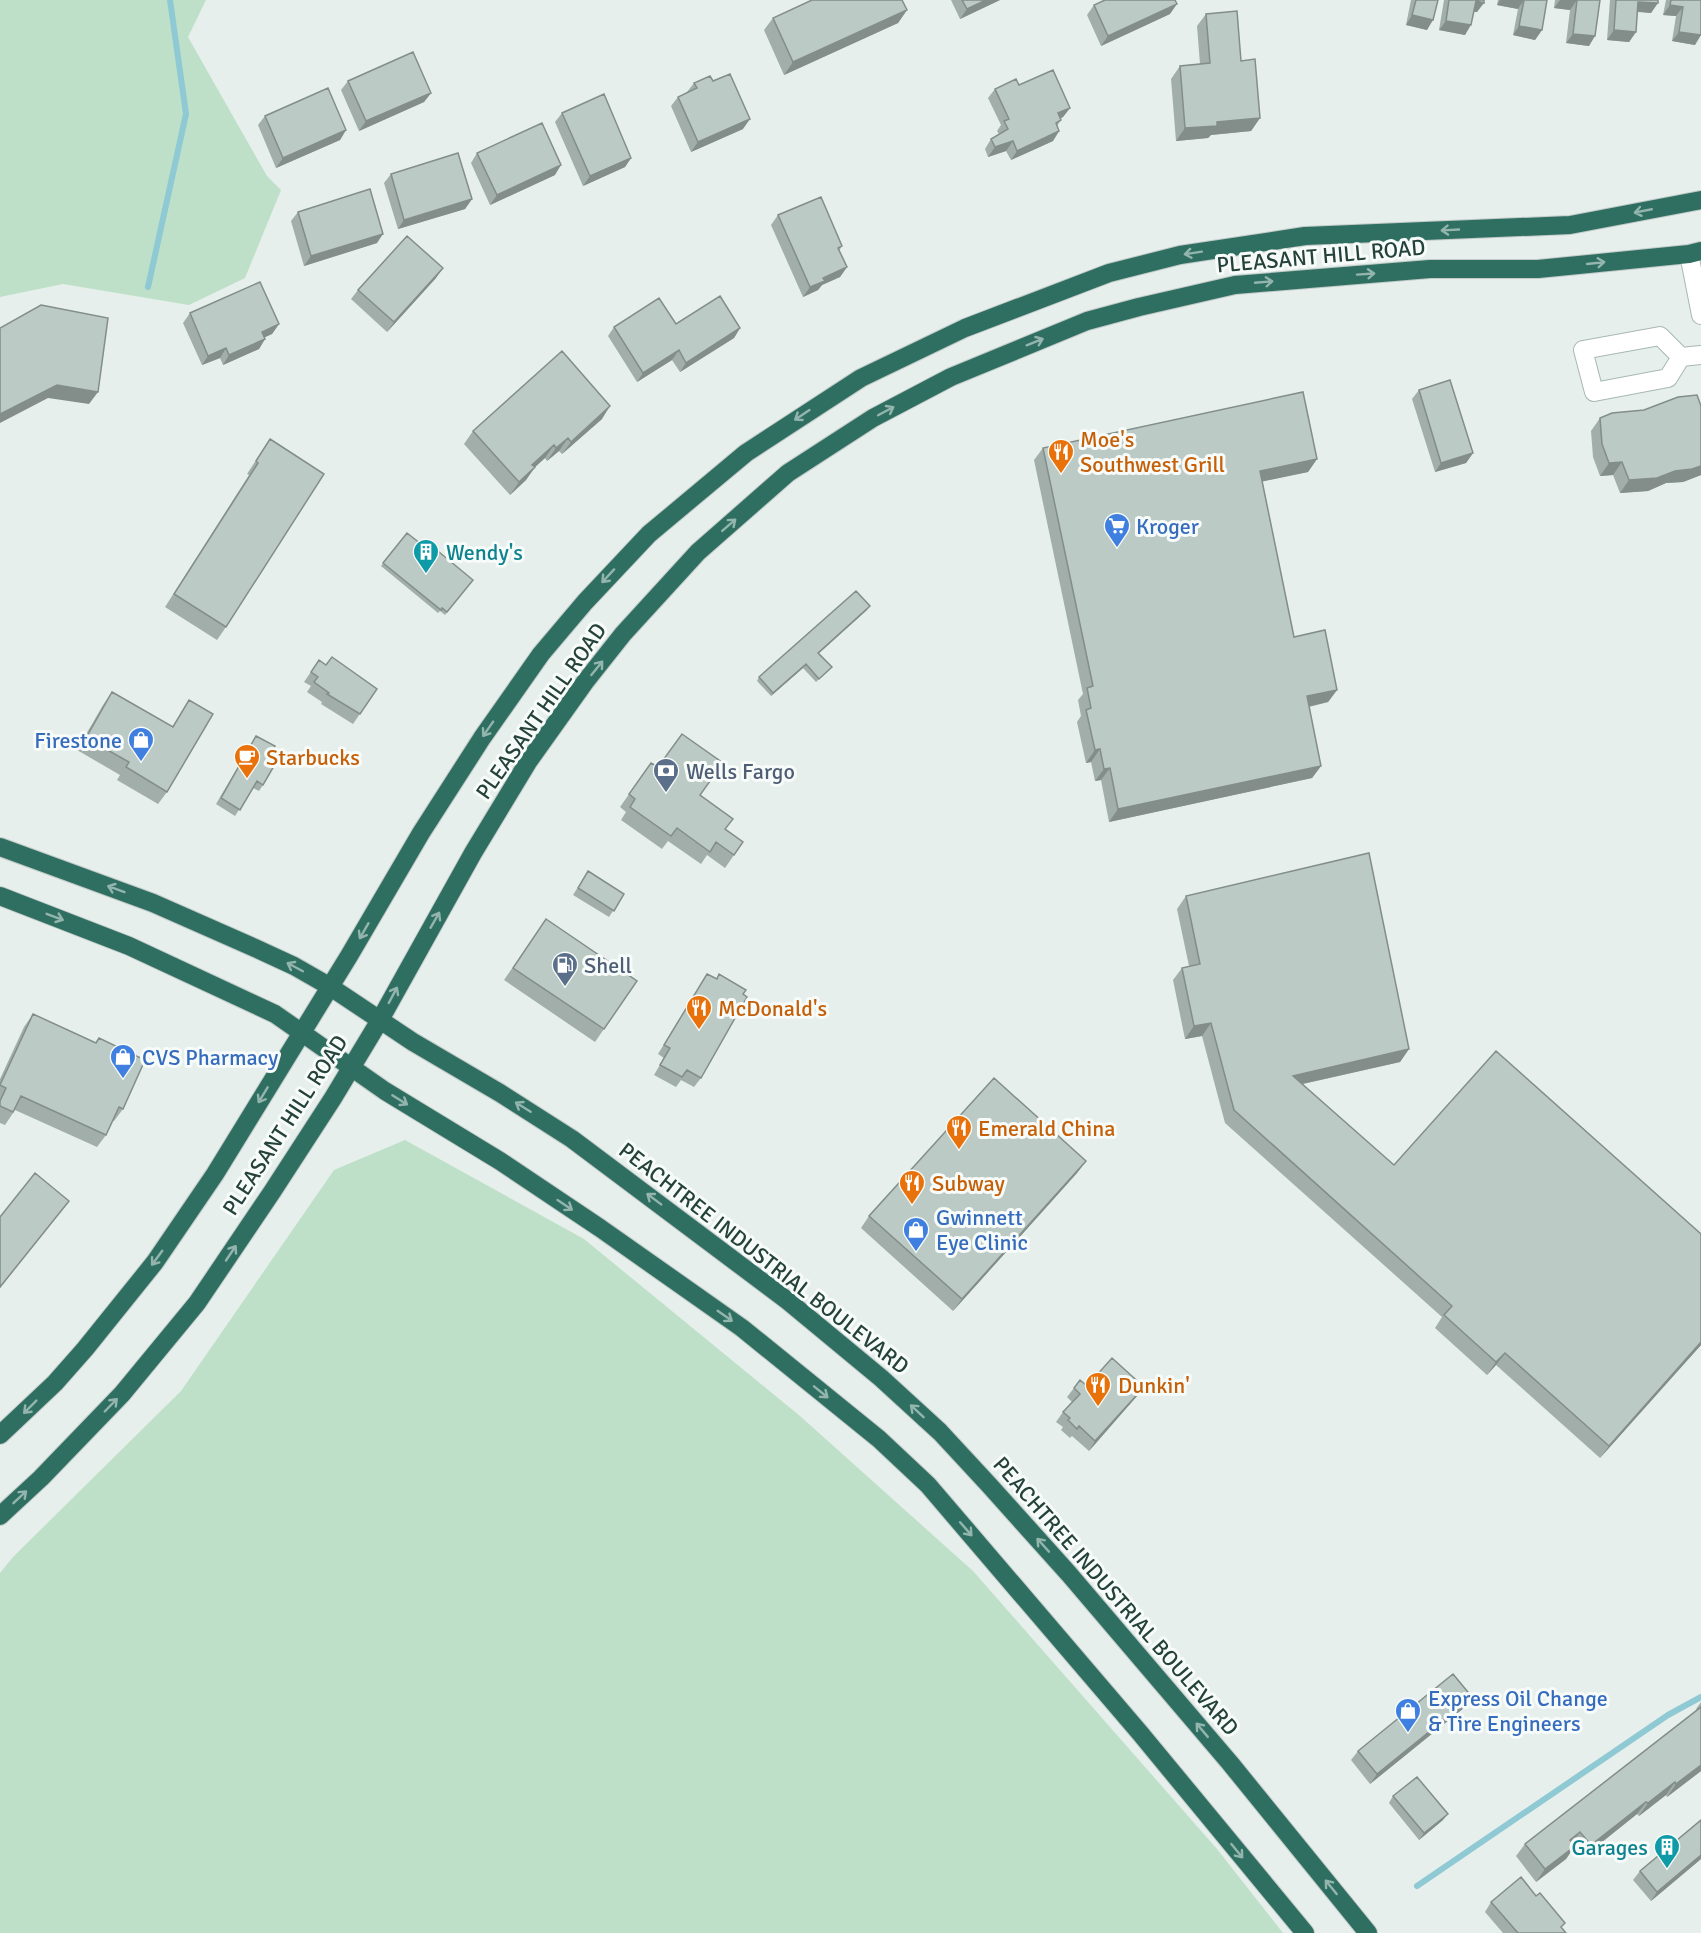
<svg xmlns="http://www.w3.org/2000/svg" width="1701" height="1933" viewBox="0 0 1701 1933" font-family="Signika,sans-serif">
	<style>
		.green { fill: #bfe0c8 }
		.lines { fill: none; stroke-linecap: round; stroke-linejoin: round }
		.stream { stroke: #8ec9d4; stroke-width: 6 }
		.minor-casing { stroke: #a8b8b2; stroke-width: 20 }
		.highway-casing { stroke: #c2cac8; stroke-width: 20 }
		.minor { stroke: #fff; stroke-width: 18 }
		.highway { stroke: #2f6f62; stroke-width: 18 }
		.wall { fill: #a1aea9 }
		.shaded-wall { fill: #838d89 }
		.building { fill: #bbcac4; stroke: #838d89; stroke-width: 1.5 }
		.oneway { stroke: #93b5ae }
		.labels { text-anchor: middle; dominant-baseline: central; stroke-width: 6; stroke-linejoin: round; paint-order: stroke }
		.street-label { font-size: 22px; fill: #24423a; stroke: #f7fbf9 }
		.food-label { font-size: 22px; fill: #c56008; stroke: #f7fbf9; text-anchor: start }
		.shop-label { font-size: 22px; fill: #366cbe; stroke: #f7fbf9; text-anchor: start }
		.culture-label { font-size: 22px; fill: #0d838f; stroke: #f7fbf9; text-anchor: start }
		.service-label { font-size: 22px; fill: #4e5e75; stroke: #f7fbf9; text-anchor: start }
	</style>
	<rect width="100%" height="100%" fill="#e6efeb"/>
	<path class="green" d="M0 0H206L188 37 267 176 281 190 245 278 189 305 63 284 0 297Z
		M405 1140 584 1239 800 1416 973 1571 1217 1849 1283 1933H0V1573L13 1557 181 1391 334 1170Z"/>
	<g class="lines">
		<path class="stream" d="M148 287 186 114 170 0
			M1417 1886 1668 1715 1701 1697"/>
		<defs>
			<path id="minor" d="M1689 254 1701 315
				M1681 357 1668 378 1594 392 1583 350 1660 336 1681 357 1701 355"/>
			<path id="highway" d="M0 847 153 903 255 948 294 966 329 986 413 1042 500 1093 572 1139 788 1301 881 1378 940 1432 990 1486 1069 1574 1230 1763 1368 1933
				M0 896 129 946 275 1014 385 1091 500 1161 600 1228 742 1328 879 1439 928 1485 1140 1733 1305 1933
				M0 1435 55 1383 85 1349 155 1262 215 1174 349 956 421 833 482 738 541 654 585 602 649 534 746 453 861 378 965 328 1109 273 1180 255 1305 236 1570 225 1701 200
				M0 1516 41 1478 122 1394 197 1303 272 1192 333 1098 380 1020 473 853 528 762 585 682 623 634 698 552 788 473 873 418 951 377 1087 321 1139 307 1235 285 1430 269H1538L1689 254 1701 251"/>
		</defs>
		<use href="#minor" class="minor-casing"/>
		<use href="#highway" class="highway-casing"/>
		<use href="#minor" class="minor"/>
		<use href="#highway" class="highway"/>
	</g>
	<path class="wall" d="M951 0H1000L960 19Z
		M1411 0H1438L1427 30 1406 25Z
		M1444 0H1484L1477 12H1474L1465 35 1439 30Z
		M1498 0H1547L1542 30 1535 40 1513 35 1518 9 1497 5Z
		M1555 0H1600L1589 46 1566 43 1570 10 1554 8Z
		M1610 0H1658L1651 13 1637 12 1636 32 1629 42 1607 40Z
		M1666 0H1701L1695 45 1672 41 1676 16 1663 15Z
		M1094 5 1170 14 1101 46 1087 15Z
		M907 10 898 23 784 75 764 30 773 18Z
		M1206 14 1241 61 1260 118 1251 131 1211 135 1208 138 1176 141 1171 79 1180 66 1200 64 1197 26Z
		M348 81 431 93 424 102 359 131 341 90Z
		M713 81 743 129 691 152 671 106 678 97 687 92 694 83Z
		M1019 85 1070 108 1063 117 1061 118V120L1057 126 1059 131 1053 141 1011 160 1006 151 988 157 985 149 991 139 999 134 997 131 1001 125 988 98 995 89Z
		M562 113 631 158 625 167 583 186 555 122Z
		M265 116 346 130 340 140 276 168 258 125Z
		M477 153 555 175 490 205 471 163Z
		M391 174 472 199 465 209 398 229 384 183Z
		M298 212 377 243 304 266 291 221Z
		M778 215 842 246 839 251 847 267 840 277 822 285 818 290 803 297 771 225Z
		M436 278 387 332 351 299 358 290Z
		M190 313 279 324 272 334 264 337 265 339 259 349 223 365 220 358 202 365 183 323Z
		M614 327 740 328 734 338 680 372 672 360 637 382 608 336Z
		M1419 390 1473 453 1466 463 1435 472 1412 399Z
		M1701 406V475L1683 482 1666 483 1648 491 1620 493 1613 475 1600 476 1593 457 1591 431 1600 418Z
		M602 419 562 454 559 451 547 461 545 458 535 467 526 480 510 495 464 444 473 431Z
		M270 439 226 627 217 640 165 607 249 475 247 474Z
		M1043 448 1317 459 1308 472 1262 481 1294 637 1337 690 1328 702 1309 707 1321 766 1312 778 1109 822 1101 780 1095 781 1091 762 1086 763 1077 722 1081 716 1078 700 1083 694 1034 460Z
		M407 533 430 551 473 580 445 615 440 611 438 613 381 566Z
		M867 610 819 653 832 667 816 682 803 668 771 696 757 681 759 677Z
		M319 660 326 665 377 689 353 724 321 704 322 702 307 692 311 686 304 682Z
		M112 692 172 727 189 700 167 792 158 804 117 780 120 775 77 750 103 705Z
		M256 736 266 762 263 785 259 791 253 788 235 816 216 804Z
		M651 763 700 795 726 829 743 842 725 868 707 855 701 864 668 841 662 849 621 820 626 812 620 807Z
		M588 871 624 894 609 917 573 895Z
		M1186 896 1409 1049 1400 1062 1303 1084 1394 1165 1701 1345 1600 1458 1496 1365 1487 1375 1435 1328 1442 1317 1225 1123 1202 1036 1185 1039 1173 980 1182 968 1189 966 1177 909Z
		M546 919 637 981 595 1042 504 980Z
		M707 974 716 979 719 974 701 1078 694 1087 681 1080 676 1087 654 1075 664 1058 658 1054Z
		M33 1014 95 1043 99 1038 123 1109 114 1121H113L106 1135 97 1147 15 1110 5 1125 0 1123V1079L24 1027Z
		M1086 1161 1077 1173 953 1311 861 1228 869 1216Z
		M1087 1386 1137 1396 1089 1451 1072 1436 1070 1438 1061 1430 1063 1427 1056 1422 1063 1412 1072 1402 1067 1397 1074 1388Z
		M1701 1702V1771L1667 1797 1666 1795 1639 1816 1637 1814 1582 1858 1574 1847 1566 1859 1536 1882 1516 1856 1525 1844 1697 1710 1696 1709Z
		M1465 1707 1370 1784 1351 1760 1358 1751Z
		M1393 1796 1443 1820 1419 1840 1389 1803Z
		M1701 1820V1859L1651 1901 1633 1880 1640 1871Z
		M1536 1896 1566 1933H1503L1485 1912 1491 1902Z"/>
	<path class="shaded-wall" d="M986 0H1000L960 19 967 9Z
		M1500 0H1524L1518 9 1497 5Z
		M1560 0H1577L1570 10 1554 8Z
		M1476 1 1484 3 1477 12 1469 11Z
		M1638 2 1658 3 1651 13 1632 11Z
		M1177 4 1170 14 1101 46 1108 36Z
		M1670 5 1683 7 1676 16 1663 15Z
		M907 10 898 23 784 75 793 62Z
		M1412 15 1433 20 1427 30 1406 25Z
		M1446 21 1471 25 1465 35 1439 30Z
		M1519 26 1542 30 1535 40 1513 35Z
		M1614 30 1636 32 1629 42 1607 40Z
		M1679 32 1701 35 1695 45 1672 41Z
		M1573 34 1595 36 1589 46 1566 43Z
		M431 93 424 102 359 131 366 121Z
		M1070 108 1063 117 1052 123 1058 113Z
		M1260 118 1251 131 1211 135 1208 138 1176 141 1185 128 1217 122Z
		M750 119 743 129 691 152 698 142Z
		M346 130 340 140 276 168 283 158Z
		M1059 131 1053 141 1011 160 1017 151Z
		M1013 141 1006 151 988 157 995 147Z
		M631 158 625 167 583 186 590 176Z
		M561 165 555 175 490 205 497 195Z
		M472 199 465 209 398 229 404 220Z
		M383 234 377 243 304 266 311 256Z
		M847 267 840 277 822 285 818 290 803 297 810 287 823 278Z
		M443 268 436 278 387 332 394 322Z
		M279 324 272 334 255 342 262 332Z
		M740 328 734 338 680 372 686 363Z
		M265 339 259 349 223 365 229 355Z
		M226 348 220 358 202 365 208 356Z
		M679 350 672 360 637 382 643 373Z
		M57 385 98 392 89 404 48 398 0 423V414Z
		M610 406 602 419 562 454 571 442Z
		M568 438 559 451 547 461 556 448Z
		M554 445 545 458 524 477 532 465Z
		M1473 453 1466 463 1435 472 1441 463Z
		M1317 459 1308 472 1251 484 1260 471Z
		M1622 462 1613 475 1600 476 1609 463Z
		M1701 466V475L1683 482 1666 483 1648 491 1620 493 1629 480Z
		M535 467 526 480 510 495 519 482Z
		M870 606 867 610 816 656 818 653Z
		M806 664 803 668 771 696 773 693Z
		M1337 690 1328 702 1298 709 1307 696Z
		M1100 749 1091 762 1086 763 1095 750Z
		M1321 766 1312 778 1109 822 1118 809Z
		M1110 768 1101 780 1095 781 1104 769Z
		M1211 1023 1202 1036 1185 1039 1194 1026Z
		M1409 1049 1400 1062 1284 1088 1293 1076Z
		M1086 1161 1077 1173 953 1311 962 1299Z
		M69 1201 62 1210 0 1288V1287Z
		M1701 1342V1345L1600 1458 1609 1446Z
		M1505 1353 1496 1365 1487 1375 1496 1362Z
		M1144 1387 1137 1396 1089 1451 1095 1441Z
		M1472 1697 1465 1707 1370 1784 1377 1774Z
		M1701 1765V1771L1667 1797 1676 1784Z
		M1675 1782 1666 1795 1639 1816 1648 1803Z
		M1646 1802 1637 1814 1582 1858 1591 1845Z
		M1448 1814 1443 1820 1419 1840 1424 1833Z
		M1580 1832 1571 1844 1570 1840Z
		M1575 1846 1566 1859 1536 1882 1545 1869Z
		M1701 1855V1859L1651 1901 1657 1892Z"/>
	<path class="building" d="M812 0H902L907 10 793 62 773 18Z
		M962 0H986L967 9Z
		M1105 0H1175L1177 4 1108 36 1094 5Z
		M1416 0H1438L1433 20 1412 15Z
		M1449 0H1484V3L1476 1 1471 25 1446 21Z
		M1524 0H1547L1542 30 1519 26Z
		M1573 0H1600L1595 36 1573 34 1577 0Z
		M1616 0H1658V3L1638 2 1636 32 1614 30Z
		M1671 0H1701V35L1679 32 1683 7 1670 5Z
		M1237 11 1241 61 1255 59 1260 118 1217 122V126L1185 128 1180 66 1210 63 1206 14Z
		M413 52 431 93 366 121 348 81Z
		M1053 70 1070 108 1058 113 1061 120 1056 123 1059 131 1017 151 1013 141 995 147 991 139 1008 129 1004 121 1009 119 995 89 1016 79 1019 85Z
		M730 74 750 119 698 142 678 97 697 88 694 83 710 76 713 81Z
		M328 88 346 130 283 158 265 116Z
		M604 94 631 158 590 176 562 113Z
		M542 123 561 165 497 195 477 153Z
		M458 153 472 199 404 220 391 174Z
		M370 189 383 234 311 256 298 212Z
		M821 197 842 246 838 248 847 267 823 278 825 281 810 287 778 215Z
		M407 236 443 268 394 322 358 290Z
		M260 282 279 324 262 332 265 339 229 355 226 348 208 356 190 313Z
		M720 296 740 328 686 363 679 350 643 373 614 327 659 298 676 324Z
		M41 305 108 318 98 392 57 385 0 414V328Z
		M562 351 610 406 571 442 568 438 556 448 554 445 532 465 535 467 519 482 473 431Z
		M1450 380 1473 453 1441 463 1419 390Z
		M1303 392 1317 459 1260 471 1294 637 1325 630 1337 690 1307 696 1321 766 1118 809 1110 768 1104 769 1100 749 1095 750 1086 710 1091 708 1087 688 1093 686 1043 448Z
		M1697 395 1701 406V466L1692 469 1675 471 1657 478 1629 480 1622 462 1609 463 1602 444 1600 418 1612 413 1644 410 1678 397Z
		M270 439 324 474 226 627 174 594 258 463 256 461Z
		M407 533 430 551 433 547 473 580 447 612 442 608 441 610 383 563Z
		M856 591 870 606 818 653 832 667 819 679 806 664 773 693 759 677Z
		M332 657 377 689 360 714 327 694 329 693 314 682 318 677 311 672 319 660 326 665Z
		M112 692 173 727 189 700 213 714 167 792 126 767 129 762 86 738Z
		M682 734 723 763 700 795 733 819 725 829 743 842 734 855 716 842 710 852 677 828 671 836 630 807 635 799 629 794 651 763 658 767Z
		M256 736 275 746 266 762 274 766 263 785 257 781 240 810 221 798Z
		M1369 853 1409 1049 1293 1076 1394 1165 1496 1051 1701 1234V1342L1609 1446 1505 1353 1496 1362 1444 1315 1452 1306 1234 1110 1211 1023 1194 1026 1182 968 1200 964 1186 896Z
		M588 871 624 894 614 911 578 888Z
		M546 919 637 981 604 1029 513 968Z
		M707 974 717 979 719 974 746 990 743 994 747 997 701 1078 687 1070 682 1077 660 1065 670 1048 664 1045Z
		M33 1014 96 1043 99 1038 145 1060 123 1109 119 1107 106 1135 21 1096 13 1112 0 1106V1101L6 1088 0 1085Z
		M994 1078 1086 1161 962 1299 869 1216Z
		M35 1173 69 1201 0 1287V1217Z
		M1112 1358 1144 1387 1095 1441 1079 1426 1077 1429 1068 1420 1070 1418 1063 1412 1080 1394 1074 1388 1080 1380 1087 1386Z
		M1453 1674 1472 1697 1377 1774 1358 1751Z
		M1701 1707V1765L1676 1784 1675 1782 1648 1803 1646 1802 1591 1845 1580 1832 1570 1840 1575 1846 1545 1869 1525 1844Z
		M1417 1777 1448 1814 1424 1833 1393 1796Z
		M1701 1820V1855L1657 1892 1640 1871Z
		M1521 1877 1536 1896 1540 1893 1565 1923 1561 1927 1566 1933H1518L1491 1902Z"/>
	<defs><path id="oneway-shaft" d="M-6 0H5M1.5-3L5.5 0L1.5 3" fill="none" stroke-width="1.6" stroke-linecap="round" stroke-linejoin="round" transform="scale(1.5)"/></defs>
	<g class="oneway">
		<use href="#oneway-shaft" transform="translate(1643 211) rotate(169)"/>
		<use href="#oneway-shaft" transform="translate(1450 230) rotate(177)"/>
		<use href="#oneway-shaft" transform="translate(1193 253) rotate(171)"/>
		<use href="#oneway-shaft" transform="translate(1596 263) rotate(-6)"/>
		<use href="#oneway-shaft" transform="translate(1366 274) rotate(-4)"/>
		<use href="#oneway-shaft" transform="translate(1264 282) rotate(-5)"/>
		<use href="#oneway-shaft" transform="translate(1035 342) rotate(-22)"/>
		<use href="#oneway-shaft" transform="translate(886 411) rotate(-28)"/>
		<use href="#oneway-shaft" transform="translate(802 415) rotate(146)"/>
		<use href="#oneway-shaft" transform="translate(729 525) rotate(-41)"/>
		<use href="#oneway-shaft" transform="translate(608 576) rotate(133)"/>
		<use href="#oneway-shaft" transform="translate(597 668) rotate(-51)"/>
		<use href="#oneway-shaft" transform="translate(488 729) rotate(125)"/>
		<use href="#oneway-shaft" transform="translate(116 889) rotate(-160)"/>
		<use href="#oneway-shaft" transform="translate(55 917) rotate(21)"/>
		<use href="#oneway-shaft" transform="translate(435 920) rotate(-60)"/>
		<use href="#oneway-shaft" transform="translate(364 931) rotate(120)"/>
		<use href="#oneway-shaft" transform="translate(295 967) rotate(-152)"/>
		<use href="#oneway-shaft" transform="translate(393 995) rotate(-62)"/>
		<use href="#oneway-shaft" transform="translate(263 1095) rotate(121)"/>
		<use href="#oneway-shaft" transform="translate(400 1100) rotate(32)"/>
		<use href="#oneway-shaft" transform="translate(523 1107) rotate(-148)"/>
		<use href="#oneway-shaft" transform="translate(654 1199) rotate(-143)"/>
		<use href="#oneway-shaft" transform="translate(565 1205) rotate(34)"/>
		<use href="#oneway-shaft" transform="translate(231 1253) rotate(-56)"/>
		<use href="#oneway-shaft" transform="translate(157 1258) rotate(126)"/>
		<use href="#oneway-shaft" transform="translate(725 1316) rotate(35)"/>
		<use href="#oneway-shaft" transform="translate(821 1392) rotate(39)"/>
		<use href="#oneway-shaft" transform="translate(111 1405) rotate(-46)"/>
		<use href="#oneway-shaft" transform="translate(30 1407) rotate(135)"/>
		<use href="#oneway-shaft" transform="translate(917 1411) rotate(-137)"/>
		<use href="#oneway-shaft" transform="translate(20 1497) rotate(-43)"/>
		<use href="#oneway-shaft" transform="translate(966 1529) rotate(49)"/>
		<use href="#oneway-shaft" transform="translate(1043 1545) rotate(-132)"/>
		<use href="#oneway-shaft" transform="translate(1202 1730) rotate(-130)"/>
		<use href="#oneway-shaft" transform="translate(1237 1851) rotate(51)"/>
		<use href="#oneway-shaft" transform="translate(1331 1887) rotate(-129)"/>
	</g>
	<defs>
		<symbol id="restaurant-pin" viewBox="-11 -11 22 30"><path d="M0 17L-7.5 6A9.5 9.5 0 1 1 7.5 6Z" fill="#e8710a" stroke="#f7fbf9"/><path d="M-5-6h1v4h1v-4h1v4h1v-4h1v5L-1.5 .5V6h-2V.5L-5-1ZM5-6V6H3V1.5H1.5Q1.5-4 5-6Z" fill="#fff"/></symbol>
		<symbol id="supermarket-pin" viewBox="-11 -11 22 30"><path d="M0 17L-7.5 6A9.5 9.5 0 1 1 7.5 6Z" fill="#3f7fe0" stroke="#f7fbf9"/><path d="M-6-5.5h2.5l.6 2H6L4.5 2H-2.5L-4.4-4H-6ZM-1.5 3.2a1.3 1.3 0 1 0 .1 0ZM3 3.2a1.3 1.3 0 1 0 .1 0Z" fill="#fff"/></symbol>
		<symbol id="building-pin" viewBox="-11 -11 22 30"><path d="M0 17L-7.5 6A9.5 9.5 0 1 1 7.5 6Z" fill="#0f9aa8" stroke="#f7fbf9"/><path d="M-4-6H4V6H1V3H-1V6H-4ZM-2.5-4.3h1.7v1.8h-1.7ZM.8-4.3h1.7v1.8H.8ZM-2.5-1h1.7V.8h-1.7ZM.8-1h1.7V.8H.8Z" fill="#fff"/></symbol>
		<symbol id="shop-pin" viewBox="-11 -11 22 30"><path d="M0 17L-7.5 6A9.5 9.5 0 1 1 7.5 6Z" fill="#3f7fe0" stroke="#f7fbf9"/><path d="M-5-2.5h2.3a2.7 3.5 0 0 1 5.4 0H5L5.5 6h-11ZM-1.5-2.5h3a1.5 2.3 0 0 0-3 0Z" fill="#fff"/></symbol>
		<symbol id="cafe-pin" viewBox="-11 -11 22 30"><path d="M0 17L-7.5 6A9.5 9.5 0 1 1 7.5 6Z" fill="#e8710a" stroke="#f7fbf9"/><path d="M-5.5-4.5H6V0H3Q3 3.5 0 3.5H-2.5Q-5.5 3.5-5.5 0ZM3-3.2v2h1.7v-2ZM-6 4.5H4V6H-6Z" fill="#fff"/></symbol>
		<symbol id="bank-pin" viewBox="-11 -11 22 30"><path d="M0 17L-7.5 6A9.5 9.5 0 1 1 7.5 6Z" fill="#5c6f8a" stroke="#f7fbf9"/><path d="M-6-4H6V4H-6ZM0-2.3a2.3 2.3 0 1 0 0 4.6a2.3 2.3 0 1 0 0-4.6Z" fill="#fff"/></symbol>
		<symbol id="fuel-pin" viewBox="-11 -11 22 30"><path d="M0 17L-7.5 6A9.5 9.5 0 1 1 7.5 6Z" fill="#5c6f8a" stroke="#f7fbf9"/><path d="M-5.5-6h7V0h2V4h1.3V-2.5L3-4.5l.8-.8L6-3V5H2.5V1h-1V6h-7ZM-4.2-4.7v3.2H.2V-4.7Z" fill="#fff"/></symbol>
	</defs>
	<g fill-rule="evenodd">
		<use href="#restaurant-pin" x="1046" y="437" width="30" height="40"/>
		<use href="#supermarket-pin" x="1102" y="511" width="30" height="40"/>
		<use href="#building-pin" x="411" y="537" width="30" height="40"/>
		<use href="#shop-pin" x="126" y="725" width="30" height="40"/>
		<use href="#cafe-pin" x="232" y="742" width="30" height="40"/>
		<use href="#bank-pin" x="651" y="756" width="30" height="40"/>
		<use href="#fuel-pin" x="550" y="950" width="30" height="40"/>
		<use href="#restaurant-pin" x="684" y="993" width="30" height="40"/>
		<use href="#shop-pin" x="108" y="1042" width="30" height="40"/>
		<use href="#restaurant-pin" x="944" y="1113" width="30" height="40"/>
		<use href="#restaurant-pin" x="897" y="1168" width="30" height="40"/>
		<use href="#shop-pin" x="901" y="1215" width="30" height="40"/>
		<use href="#restaurant-pin" x="1083" y="1370" width="30" height="40"/>
		<use href="#shop-pin" x="1393" y="1696" width="30" height="40"/>
		<use href="#building-pin" x="1652" y="1832" width="30" height="40"/>
	</g>
	<g class="labels">
		<g class="street-label">
			<text transform="translate(1321 256) rotate(-5)">PLEASANT HILL ROAD</text>
			<text transform="translate(541 711) rotate(-55)">PLEASANT HILL ROAD</text>
			<text transform="translate(285 1125) rotate(-57)">PLEASANT HILL ROAD</text>
			<text transform="translate(764 1258) rotate(38)">PEACHTREE INDUSTRIAL BOULEVARD</text>
			<text transform="translate(1116 1596) rotate(49)">PEACHTREE INDUSTRIAL BOULEVARD</text>
		</g>
		<g class="food-label">
			<text x="1080" y="439">Moe's<tspan x="1080" dy="25">Southwest Grill</tspan></text>
			<text x="266" y="757">Starbucks</text>
			<text x="718" y="1008">McDonald's</text>
			<text x="978" y="1128">Emerald China</text>
			<text x="932" y="1183">Subway</text>
			<text x="1118" y="1385">Dunkin'</text>
		</g>
		<g class="shop-label">
			<text x="1136" y="526">Kroger</text>
			<text x="122" y="740" text-anchor="end">Firestone</text>
			<text x="142" y="1057">CVS Pharmacy</text>
			<text x="936" y="1217">Gwinnett<tspan x="936" dy="25">Eye Clinic</tspan></text>
			<text x="1428" y="1698">Express Oil Change<tspan x="1428" dy="25">&amp; Tire Engineers</tspan></text>
		</g>
		<g class="culture-label">
			<text x="446" y="552">Wendy's</text>
			<text x="1648" y="1847" text-anchor="end">Garages</text>
		</g>
		<g class="service-label">
			<text x="686" y="771">Wells Fargo</text>
			<text x="584" y="965">Shell</text>
		</g>
	</g>
</svg>
